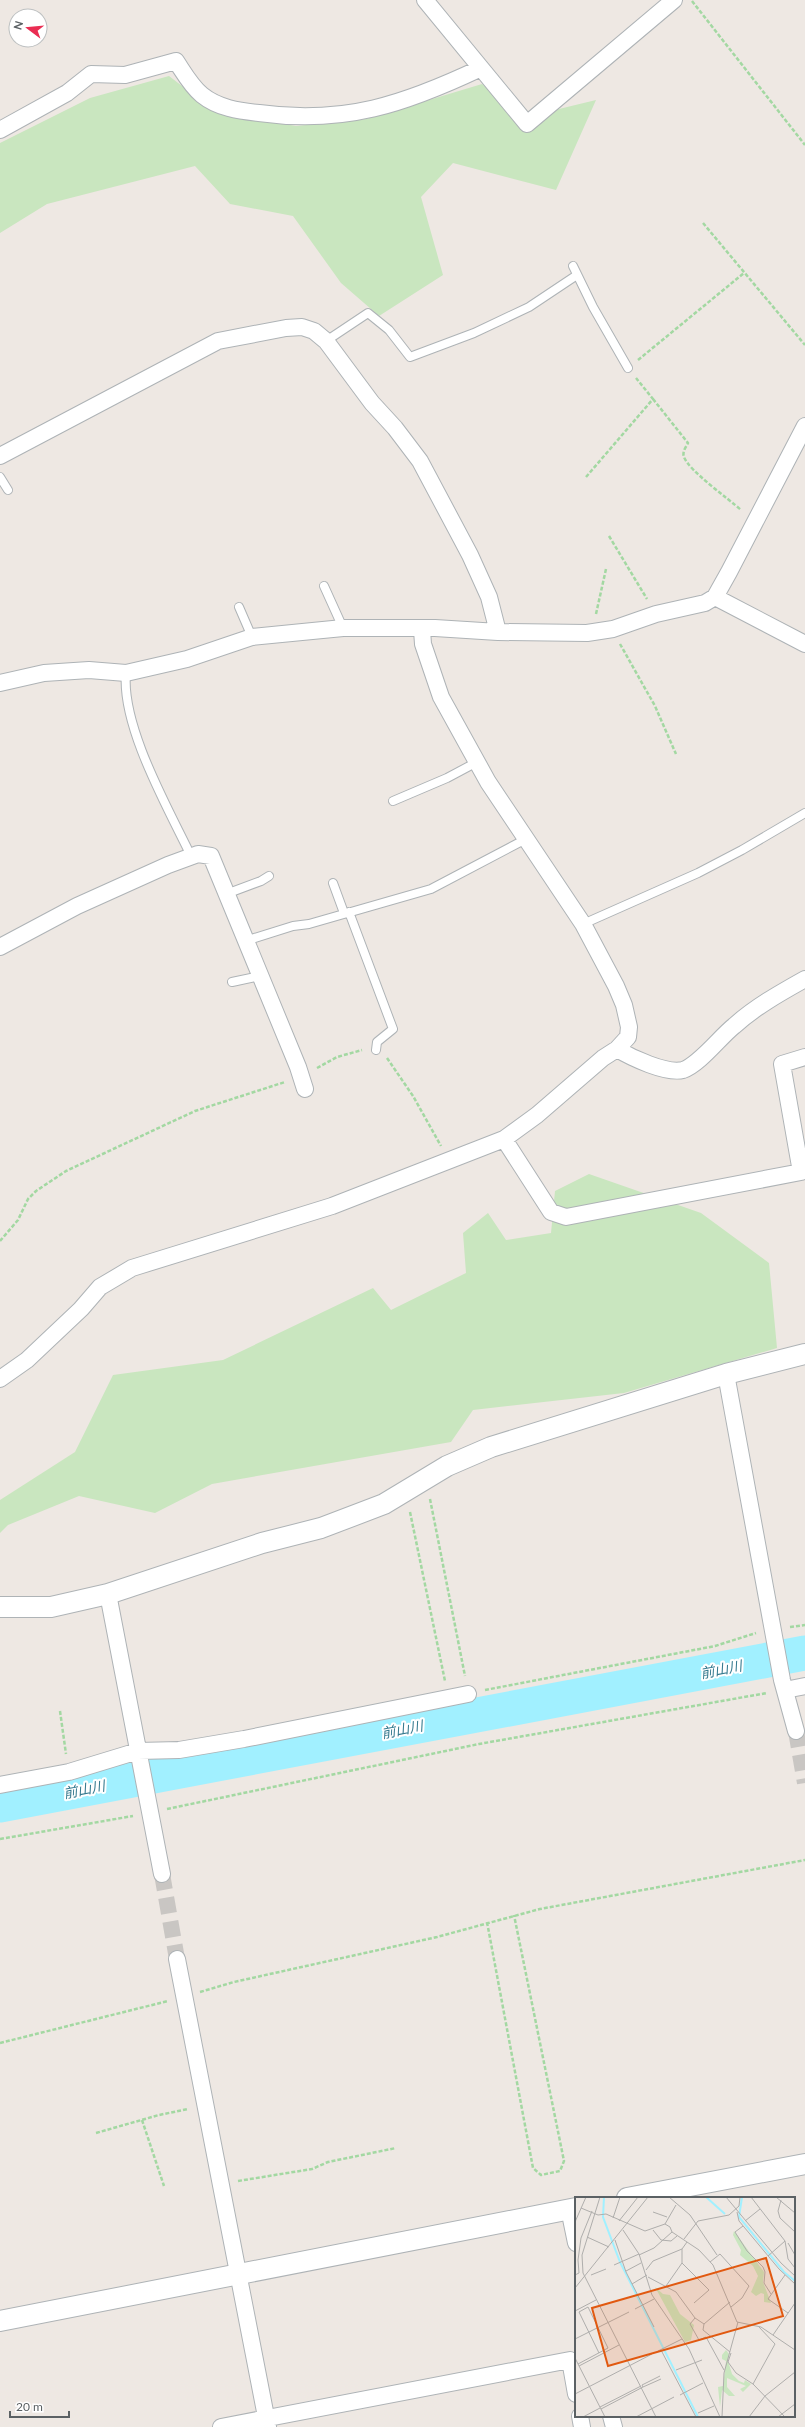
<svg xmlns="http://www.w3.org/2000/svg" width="805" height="2427" viewBox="0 0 805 2427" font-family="Lato,'Noto Sans JP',sans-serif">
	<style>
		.green { fill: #c9e6bf }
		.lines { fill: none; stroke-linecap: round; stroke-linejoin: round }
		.river { stroke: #a1f0ff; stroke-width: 35 }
		.minor-tunnel { stroke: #c9c6c3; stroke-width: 16; stroke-dasharray: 16 8; stroke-linecap: butt }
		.service-casing { stroke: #aeb3b6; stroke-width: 10 }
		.minor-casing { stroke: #aeb3b6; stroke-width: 18 }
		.tertiary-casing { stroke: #aeb3b6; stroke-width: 22 }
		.path { stroke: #a3d8a2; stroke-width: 2.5; stroke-dasharray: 4 2; stroke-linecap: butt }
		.service { stroke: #fff; stroke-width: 8 }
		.minor { stroke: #fff; stroke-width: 16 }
		.tertiary { stroke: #fff; stroke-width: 20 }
		.labels { text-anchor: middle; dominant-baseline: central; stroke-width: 4; stroke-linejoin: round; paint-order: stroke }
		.water-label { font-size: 14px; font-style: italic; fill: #34798e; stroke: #fff }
		.inset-river { fill: none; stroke: #a1f0ff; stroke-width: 2 }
		.inset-road { fill: none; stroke: #afaeac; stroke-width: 1 }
		.view { fill: #e15910; fill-opacity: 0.15; stroke: #e15910; stroke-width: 2 }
		.inset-edge { fill: none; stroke: #5b6164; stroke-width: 2 }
	</style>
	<rect width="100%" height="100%" fill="#eee8e3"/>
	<path class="green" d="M169 76 216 112 296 126 366 119 482 84 526 117 596 100 556 190 453 163 421 197 443 275 379 316 341 283 293 216 230 204 195 166 47 204 0 233V143L90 98Z
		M589 1174 701 1213 769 1263 777 1348 624 1393 473 1410 451 1442 212 1484 155 1513 79 1496 8 1525 0 1533V1500L75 1452 113 1375 223 1360 373 1288 391 1310 466 1273 463 1233 488 1213 506 1240 551 1233 555 1191Z"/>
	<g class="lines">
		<path class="river" d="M0 1805 805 1653"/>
		<path class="minor-tunnel" d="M796 1731 805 1783
			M162 1874 177 1959"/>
		<defs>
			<path id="service" d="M573 266 593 307 628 368
				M326 341 368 313 389 330 410 357 474 333 529 307 577 275
				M0 477 8 490
				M324 586 343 628
				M239 607 252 637
				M126 673C121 726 168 808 191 856
				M393 801 447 778 477 762
				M333 883 344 913
				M226 894 261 881 269 876
				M349 912 393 1029 377 1042 376 1050
				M583 924 698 873 742 850 805 813
				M245 941 293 926 309 924 431 889 526 839
				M232 982 260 976"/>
			<path id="minor" d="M425 0 527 124 674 0
				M0 130 67 93 91 74 125 75 176 61C184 73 191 86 202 95 218 108 239 111 259 113 344 125 405 104 481 68
				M0 456 218 341 286 328 302 327 314 331 326 341 372 403 395 428 420 461 470 555 489 597 498 632
				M715 597 805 644
				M0 683 44 673 89 670 126 673 187 659 252 637 343 628H435L498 632 587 633 613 629 656 614 705 603 715 597 729 572 805 426
				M0 947 77 906 168 865 198 854 211 856 298 1067 305 1089
				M617 1049C632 1058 666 1074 683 1070 699 1065 721 1036 734 1026 755 1007 780 993 805 979
				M504 1139 551 1212 566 1217 801 1172 782 1064 805 1057
				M726 1374 782 1680 796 1731
				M0 1379 27 1360 81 1309 100 1287 132 1268 332 1206 504 1139 537 1115 603 1058 617 1049 628 1037 629 1027 624 1005 616 986 583 924 488 782 441 697 423 644 422 630
				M108 1594 162 1874
				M785 1690 805 1686
				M0 1785 69 1772 138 1751 179 1750 244 1739 468 1694
				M177 1959 268 2427
				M569 2209 576 2243
				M580 2416 582 2427
				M611 2416 614 2427
				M221 2427 570 2360 576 2394"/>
			<path id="tertiary" d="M0 1607H51L108 1594 262 1543 321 1528 384 1504 447 1466 491 1447 726 1374 805 1354
				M627 2198 805 2164
				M0 2321 576 2208"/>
		</defs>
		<use href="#service" class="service-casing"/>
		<use href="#minor" class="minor-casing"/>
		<use href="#tertiary" class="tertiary-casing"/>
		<path class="path" d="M692 1 805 145
			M703 223 805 345
			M638 360 744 273
			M653 399 688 443C686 447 682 452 684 457 689 471 729 499 741 510
			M586 477 653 399 636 378
			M609 536 647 599
			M596 614 606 569
			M620 644 655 706 676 754
			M387 1058 413 1096 441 1146
			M317 1068 337 1057 362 1050
			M0 1241 18 1220 28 1199 36 1191 66 1171 195 1111 285 1082
			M430 1499 465 1676
			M410 1512 445 1681
			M790 1627 805 1625
			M485 1690 715 1646 756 1633
			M60 1711 66 1754
			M167 1809 479 1744 767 1693
			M0 1839 133 1816
			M487 1922 533 2168 541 2175 560 2171 564 2161 514 1915
			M200 1992 234 1982 437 1937 540 1909 805 1860
			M0 2043 168 2001
			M142 2120 164 2186
			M96 2133 159 2115 188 2109
			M238 2181 312 2169 328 2162 396 2148"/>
		<use href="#service" class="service"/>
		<use href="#minor" class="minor"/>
		<use href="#tertiary" class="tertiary"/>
	</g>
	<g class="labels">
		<g class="water-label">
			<text transform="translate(721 1669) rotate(-11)">前山川</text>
			<text transform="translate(402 1729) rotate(-11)">前山川</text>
			<text transform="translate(84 1789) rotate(-11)">前山川</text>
		</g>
	</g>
	<g transform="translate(575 2197)">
		<rect width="220" height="220" fill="#eee8e3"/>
		<path d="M159 34 189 75 188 85 196 106 189 105V97L186 96 181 99 176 95 183 79 178 69 165 58 166 53 158 38ZM80 90 88 97 95 98 105 117 119 128 116 143 110 145ZM151 153 154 157 153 164 157 177 164 184 169 186 170 183 176 187 168 195 165 192 171 189 152 181V190L160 199H154L147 193 145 210 143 190 148 189 151 164 147 162V158Z" fill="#c9e6bf"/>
		<path class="inset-river" d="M29 0 28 20 45 65 123 220M131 0 150 17M167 0 164 20 209 75 220 84"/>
		<path class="inset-road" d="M25 0 7 58 8 76 81 220M94 0 115 18 142 58M151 0 206 66 220 79M176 0 210 44 213 62 220 71M201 0 220 16M206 3 203 14 205 21 220 35M6 11 23 18 31 17 70 34 90 27 95 30 97 35 124 53 138 68 162 125 186 130 220 153M78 15 92 20M162 15 164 24 204 72 220 87M38 21 45 0M44 24 63 0M170 24 185 12M0 25 11 0M90 27 101 8M168 29 160 35 172 54 188 70 190 75 189 86 196 97M48 33 64 57 77 98 114 152 145 220M78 33 86 43 96 44 102 39M12 40 34 50M109 42 123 24 154 18 164 9 165 0M40 43 51 75 79 130M213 46 220 58M107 52V66L134 93 119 106M64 58 79 51 97 35M193 59 210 44M135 65 145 57 174 89 167 101 156 110M39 68 64 57M71 73 78 64 107 52 112 45M51 74 66 66M0 78 4 76 3 63 6 41 17 14M16 78 31 72M210 78 193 102 213 116M73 80 101 95 120 121 129 127 128 133 155 155M57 87 72 78M91 89 107 66M0 91 73 0M60 112 79 102M0 114 21 103M120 121 115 127 124 143 131 140 149 173M129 127 155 105M198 138 220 106M0 142 54 115M86 153 121 220M83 154 107 142M156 156 153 165 161 176 178 187 210 220M0 161 30 220M3 167 33 151 13 110 4 115 24 156M4 169 44 148M101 173 127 163M85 179 67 188 68 190 86 182M178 187 200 147 184 130M0 197 77 157M105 198 128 186M25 210 66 189M26 212 68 190M123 216 139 209M8 220 25 211M61 220 99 200M147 220 149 176 163 125M174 220 190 199 220 175M203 220 220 207"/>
		<path class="view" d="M191 61 208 119 33 169 17 111Z"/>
		<rect width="220" height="220" class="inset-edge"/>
	</g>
	<g transform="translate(28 28) rotate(286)"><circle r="19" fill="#ffffff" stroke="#bdc0c1"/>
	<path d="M0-3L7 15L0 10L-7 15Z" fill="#ea2d52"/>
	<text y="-6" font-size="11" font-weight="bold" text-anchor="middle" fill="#5b6164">N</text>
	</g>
	<path d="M10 2411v6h59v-6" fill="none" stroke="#5b6164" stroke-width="2"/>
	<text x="16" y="2411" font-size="12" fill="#5b6164" stroke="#ffffff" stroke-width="3" paint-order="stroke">20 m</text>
</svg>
